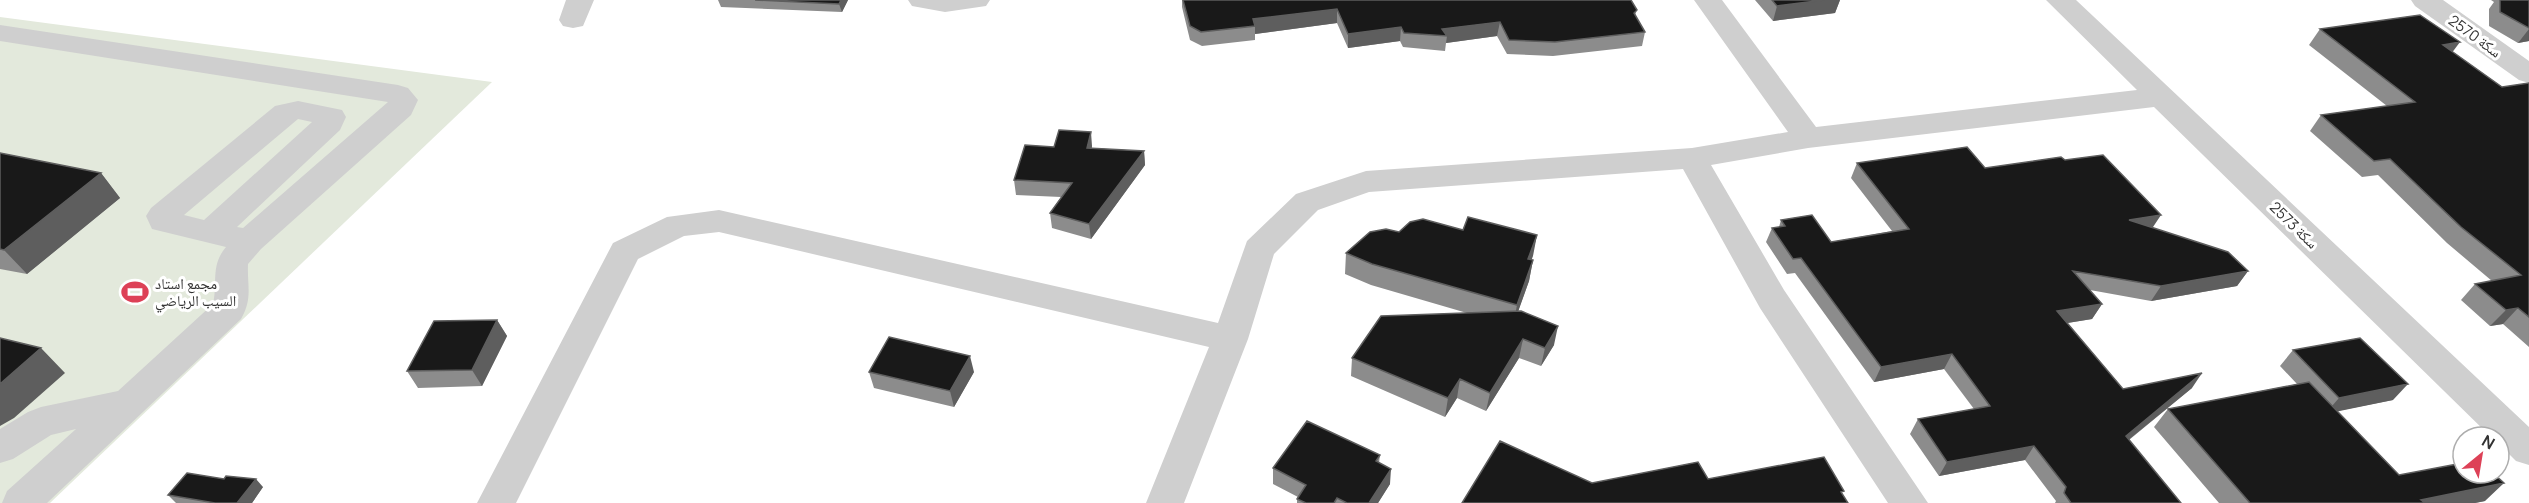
<svg xmlns="http://www.w3.org/2000/svg" width="2529" height="503" viewBox="0 0 2529 503" font-family="Manrope,'Noto Naskh Arabic',sans-serif">
	<style>
		.green { fill: #e3e9dc }
		.lines { fill: none; stroke-linecap: round; stroke-linejoin: round }
		.minor { fill: #cfcfcf; fill-rule: evenodd }
		.wall { fill: #8c8c8c }
		.shaded-wall { fill: #5e5e5e }
		.building { fill: #191919; stroke: #5e5e5e; stroke-width: 1.5 }
		.labels { text-anchor: middle; dominant-baseline: central; stroke-width: 6; stroke-linejoin: round; paint-order: stroke }
		.street-label { font-size: 15px; fill: #323232; stroke: #fff }
		.poi-label { font-size: 15px; fill: #323232; stroke: #fff; text-anchor: start }
	</style>
	<rect width="100%" height="100%" fill="#fff"/>
	<path class="green" d="M0 17 492 82 50 503H0Z"/>
	<g class="lines">
		<path class="minor" d="M566 0H594L583 26 573 28 563 26 559 20Z
			M908 0H990L986 6 945 12 912 6Z
			M1694 0H1722L1816 127 2137 90 2046 0H2076L2529 427V465L2516 461 2499 444V437H2491L2154 107 1808 148 1711 165 1784 290 1928 503H1888L1760 308 1683 169 1369 192 1318 210 1274 254 1248 339 1184 503H1146L1209 347 719 232 684 236 638 259 516 503H477L613 243 667 217 719 210 1218 323 1247 241 1296 194 1366 171 1692 148 1788 132Z
			M2411 0H2443L2529 61V83L2519 80 2415 6Z
			M0 25 398 85 408 88 418 100 411 115 261 249 248 264C247 286 253 298 241 319L47 503H2L7 491 76 429 51 435 13 459 0 463V429L28 412 41 407 118 391 213 304C218 283 210 266 226 247L152 229 146 216 151 208 275 106 298 101 342 110 346 117 340 130 237 227 243 228 388 102 0 41ZM298 119 312 122 204 220 184 215Z"/>
	</g>
	<path class="wall" d="M718 0H848L842 12 721 7Z
		M1182 0H1631L1637 10 1635 15 1645 32 1642 46 1553 56 1507 54 1497 36 1446 43 1445 51 1403 47 1400 41 1348 48 1337 23 1255 34V40L1202 46 1190 40 1182 7Z
		M1755 0H1840L1835 13 1773 21Z
		M2491 0H2529V41L2518 43 2489 26V9L2494 2Z
		M2320 29 2453 52 2502 87 2529 83V347L2503 324 2490 326 2461 300 2475 284 2492 281 2447 243 2378 175 2362 177 2310 131 2321 115 2387 106 2309 45Z
		M1092 146V148L1144 151 1145 165 1091 239 1052 228 1050 213 1061 197 1016 195 1014 180 1054 147Z
		M0 153 101 173 120 198 27 274 0 269Z
		M2065 160 2153 228 2248 271 2237 286 2151 301 2090 290 2102 304 2092 319 2067 323 2123 389 2192 388 2129 440 2181 503H2055L2056 501 2025 460 1939 476 1910 434 1918 419 1974 409 1944 369 1874 382 1795 273 1787 274 1766 242 1772 228 1779 227 1781 220 1831 242 1892 231 1851 178 1857 163 1985 168Z
		M1463 230 1537 235 1531 260H1533L1529 281 1518 311 1554 345 1541 366 1519 358 1486 411 1457 398 1445 417 1351 376 1352 358 1467 313 1371 285 1345 274 1346 253 1399 232Z
		M497 320 507 336 482 386 418 388 407 371Z
		M2293 350 2393 400 2337 411 2399 475 2485 501 2475 503H2219L2154 427 2168 409 2297 384 2280 366Z
		M869 372H974L954 407 874 388Z
		M1380 455 1379 463 1390 484 1378 503H1297V499L1298 497 1273 484V468Z
		M263 487 252 503H176L168 495Z"/>
	<path class="shaded-wall" d="M841 0H848L842 12 839 4Z
		M1824 0H1840L1835 13 1773 21 1777 6Z
		M1337 9V23L1255 34V26L1253 19Z
		M1500 22 1497 36 1446 43 1447 36 1442 29Z
		M1401 27 1400 41 1348 48V34Z
		M2529 29V41L2518 43Z
		M2460 42 2448 58 2443 45Z
		M1091 132 1092 146 1088 162 1087 148Z
		M1144 151 1145 165 1091 239 1089 224Z
		M101 173 120 198 27 274 4 250Z
		M2161 215 2151 230 2129 220Z
		M1537 235 1533 256 1524 280 1528 259Z
		M1533 260 1529 281 1513 326 1517 305Z
		M2248 271 2237 286 2151 301 2161 286Z
		M2102 304 2092 319 2049 326 2057 311Z
		M2518 308 2503 324 2490 326 2506 310Z
		M497 320 507 336 482 386 472 370Z
		M1558 326 1554 345 1541 366 1545 348Z
		M1523 339 1519 358 1486 411 1490 393Z
		M41 348 65 373 14 418 0 426V384Z
		M1952 354 1944 369 1874 382 1881 367Z
		M970 356 974 372 954 407 950 391Z
		M2202 373 2192 388 2116 450 2126 436Z
		M1460 379 1457 398 1445 417 1448 398Z
		M2408 384 2393 400 2325 414 2339 398Z
		M2034 446 2025 460 1939 476 1947 462Z
		M1391 469 1390 484 1378 503H1369Z
		M256 479 263 487 252 503H237Z
		M2504 483 2485 501 2475 503H2418L2421 500Z"/>
	<path class="building" d="M755 0H841L839 4Z
		M1183 0H1631L1637 10 1634 13 1645 32 1555 42 1509 40 1500 22 1442 29 1447 36 1404 33 1401 27 1348 34 1337 9 1253 19 1255 26 1201 32 1190 26Z
		M1772 0H1824L1777 6Z
		M2500 0H2529V28L2500 12Z
		M2420 15 2460 42 2443 45 2502 87 2529 83V317L2518 308 2506 310 2475 284 2521 275 2461 227 2390 159 2374 161 2321 115 2415 102 2320 29Z
		M1059 130 1091 132 1087 148 1144 151 1089 224 1050 213 1072 183 1014 180 1025 145 1054 147Z
		M1967 147 1985 168 2061 157 2065 160 2103 155 2161 215 2129 220 2228 252 2248 271 2161 286 2073 271 2102 304 2057 311 2123 389 2202 373 2126 436 2181 503H2071L2064 493 2066 487 2034 446 1947 462 1918 419 1990 406 1952 354 1881 367 1801 258 1793 259 1772 228 1785 226 1781 220 1812 215 1831 242 1909 229 1857 163Z
		M0 153 101 173 4 250 0 249Z
		M1468 217 1537 235 1528 259 1533 260 1517 305 1372 264 1346 253 1370 232 1386 229 1399 232 1410 222 1423 219 1463 230Z
		M1521 311 1558 326 1545 348 1523 339 1490 393 1460 379 1448 398 1352 358 1381 316Z
		M497 320 472 370 407 371 434 321Z
		M889 337 970 356 950 391 869 372Z
		M0 338 41 348 0 384Z
		M2360 338 2408 384 2339 398 2293 350Z
		M2309 382 2399 475 2463 463V473H2493L2504 483 2421 500 2425 503H2250L2168 409Z
		M1307 421 1380 455 1376 461 1391 469 1369 503H1347L1337 498 1334 503H1306L1297 499 1306 485 1273 468Z
		M1500 441 1592 483 1698 462 1708 479 1824 457 1844 491 1841 492 1848 503H1462Z
		M187 473 224 479 226 476 256 479 237 503H215L168 495Z"/>
	<defs>
		<symbol id="stadium-bare" viewBox="-9 -9 18 18"><path d="M0-5a6.5 5 0 1 0 0 10a6.5 5 0 1 0 0-10ZM-3.5-1.8h7v3.6h-7Z" fill="#dd4157" stroke="#fff" stroke-width="2.5" paint-order="stroke"/></symbol>
	</defs>
	<g fill-rule="evenodd">
		<use href="#stadium-bare" x="116" y="273" width="38" height="38"/>
	</g>
	<g class="labels">
		<g class="street-label">
			<text transform="translate(2475 36) rotate(36)">سكة 2570</text>
			<text transform="translate(2294 225) rotate(44)">سكة 2573</text>
		</g>
		<g class="poi-label">
			<text x="155" y="283">مجمع استاد<tspan x="155" dy="17">السيب الرياضي</tspan></text>
		</g>
	</g>
	<g transform="translate(2481 455) rotate(30)"><circle r="28" fill="#ffffff" stroke="#adadad" stroke-width="1.5"/>
	<path d="M0-4.5L10 22L0 15L-10 22Z" fill="#dd4157"/>
	<text y="-9" font-size="16" font-weight="bold" text-anchor="middle" fill="#323232">N</text>
	</g>
</svg>
